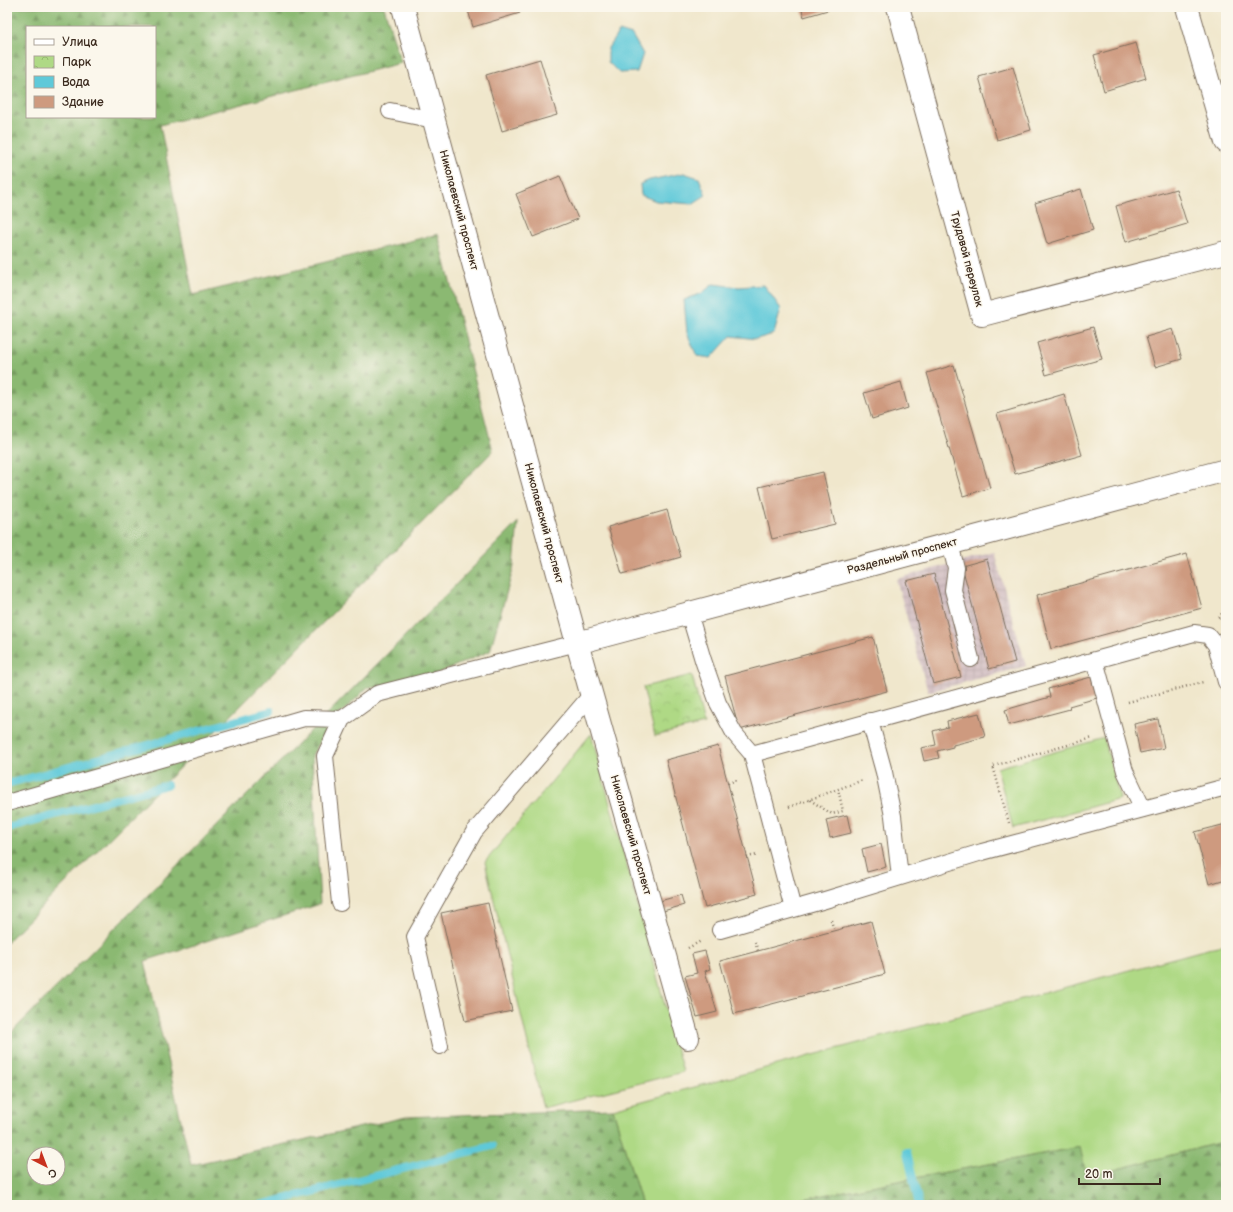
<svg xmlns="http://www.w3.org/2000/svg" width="1233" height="1212" viewBox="0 0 1233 1212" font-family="'Balsamiq Sans',sans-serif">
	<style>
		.industrial { fill: url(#industrial-grid) }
		.green { fill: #afd985; stroke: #758252 }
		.forest { fill: url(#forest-firs); stroke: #637248; fill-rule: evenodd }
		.park { fill: url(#park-crowns); stroke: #758252 }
		.water { fill: #5fc9d9; stroke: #4d7a7c }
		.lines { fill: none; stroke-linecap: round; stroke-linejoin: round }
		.stream { stroke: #5fc9d9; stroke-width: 8 }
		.building { fill: #ce9a7f }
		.lane-casing { stroke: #7a6c5b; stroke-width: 18 }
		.street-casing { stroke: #7a6c5b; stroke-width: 24 }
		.path { stroke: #7a6c5b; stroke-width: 2.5; stroke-dasharray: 1 3; stroke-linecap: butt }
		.lane { stroke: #fff; stroke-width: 16 }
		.street { stroke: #fff; stroke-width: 22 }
		.labels { text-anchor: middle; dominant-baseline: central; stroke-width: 3; stroke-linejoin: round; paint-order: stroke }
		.street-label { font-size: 11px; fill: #3b2a1e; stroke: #fbf7ec }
	</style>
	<defs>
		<pattern id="industrial-grid" width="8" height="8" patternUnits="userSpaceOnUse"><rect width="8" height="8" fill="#d2bec2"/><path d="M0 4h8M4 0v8" fill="none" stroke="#b5a3a6"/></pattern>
		<pattern id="forest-firs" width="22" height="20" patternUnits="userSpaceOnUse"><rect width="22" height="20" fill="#8bb972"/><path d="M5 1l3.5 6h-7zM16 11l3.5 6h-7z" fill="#73975d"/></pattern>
		<pattern id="park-crowns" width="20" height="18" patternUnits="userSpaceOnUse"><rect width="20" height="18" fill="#afd985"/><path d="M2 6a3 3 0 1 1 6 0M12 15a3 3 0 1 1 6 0" fill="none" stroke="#97ba72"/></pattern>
	</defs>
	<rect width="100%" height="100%" fill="#fbf7ec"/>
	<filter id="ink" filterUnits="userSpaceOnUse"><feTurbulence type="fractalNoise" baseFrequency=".025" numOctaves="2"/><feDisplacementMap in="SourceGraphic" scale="8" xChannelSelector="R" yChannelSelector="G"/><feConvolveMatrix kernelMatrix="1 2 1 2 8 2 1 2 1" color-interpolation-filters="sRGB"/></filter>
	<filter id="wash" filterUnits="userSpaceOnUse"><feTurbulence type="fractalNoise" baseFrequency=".012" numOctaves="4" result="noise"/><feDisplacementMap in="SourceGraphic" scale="16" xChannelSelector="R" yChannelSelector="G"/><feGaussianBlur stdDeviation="0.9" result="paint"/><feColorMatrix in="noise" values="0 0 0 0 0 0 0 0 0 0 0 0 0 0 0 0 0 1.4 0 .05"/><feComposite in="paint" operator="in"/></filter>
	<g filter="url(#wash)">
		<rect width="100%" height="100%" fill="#f0e7cc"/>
		<path class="industrial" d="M994 552 1026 666 928 692 896 579Z"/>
		<path class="green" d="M591 734 683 1072 543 1108 485 862Z
			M1104 738 1120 799 1013 828 997 768Z
			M1226 944V1141L1087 1177 1079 1147 771 1205H642L613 1109Z"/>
		<path class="forest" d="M7 7H384L401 63 160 125 193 295 438 234 493 451 7 942ZM27 27H155V117H27Z
			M518 522 514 566 490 651 403 688 368 687 331 723 312 755 320 904 145 961 191 1165 406 1117 613 1109 642 1205H7V1037ZM34 1154H58V1178H34Z
			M1226 1141V1205H771L1080 1147 1087 1177Z"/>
		<path class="park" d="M692 675 704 724 655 736 643 687Z"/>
		<path class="water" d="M619 31 632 35 643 54 637 72 619 73 608 62V48Z
			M684 173 699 178 706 195 692 204 656 201 641 195 640 184 650 180Z
			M713 284 739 287 764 285 781 309 774 334 756 339 731 336 711 358 697 356 687 333 684 300 702 293Z"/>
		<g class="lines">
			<path class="stream" d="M7 784 271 711
				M7 828 167 785
				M907 1152 919 1205
				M261 1205 492 1146"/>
		</g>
		<g id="blocks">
			<path class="building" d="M467 7H518L520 13 473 27Z
				M801 7H838L804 17Z
				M1136 43 1146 78 1104 91 1094 55Z
				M540 59 557 115 502 131 486 75Z
				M1013 67 1031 130 997 140 979 77Z
				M560 176 578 219 533 237 516 194Z
				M1081 189 1093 230 1047 244 1035 203Z
				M1176 189 1187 224 1126 242 1116 206Z
				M1093 327 1102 359 1046 375 1037 343Z
				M1173 329 1182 359 1155 367 1146 337Z
				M954 365 990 488 963 496 927 373Z
				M901 382 908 408 872 419 864 393Z
				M1064 394 1082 455 1015 474 997 414Z
				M823 472 835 524 772 539 759 487Z
				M667 510 681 557 622 574 608 527Z
				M1187 554 1202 608 1051 649 1037 595Z
				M987 559 1015 662 989 669 962 566Z
				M934 574 961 677 933 684 906 581Z
				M873 637 887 691 739 730 725 676Z
				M1091 677 1097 698 1069 706 1070 709 1009 725 1005 710 1050 697 1048 689Z
				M979 713 985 737 953 745V747L937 751 939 758 924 761 921 748 936 745 933 731 948 727 947 721Z
				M1158 719 1164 748 1140 753 1134 724Z
				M718 746 757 894 705 908 666 760Z
				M847 815 851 833 830 838 826 820Z
				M1226 824V879L1209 884 1195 832Z
				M881 844 886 867 867 872 862 849Z
				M681 895 684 905 663 911 660 901Z
				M488 903 512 1011 465 1021 441 913Z
				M871 921 885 974 734 1014 720 961Z
				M705 951 710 969 705 971 717 1012 697 1017 685 976 697 973 692 954Z"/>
		</g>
	</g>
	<g filter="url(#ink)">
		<use href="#blocks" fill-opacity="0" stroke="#7a6c5b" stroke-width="1"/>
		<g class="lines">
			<defs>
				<path id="lane" d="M390 111 434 120
					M950 543 956 568 953 590 971 659
					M689 613 703 660 718 703 734 733 752 754 793 909
					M1095 660 1125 771 1143 809
					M870 721 884 772 893 816 900 877
					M752 754 1194 633 1208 635 1216 645 1226 682
					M7 803 304 718 342 719
					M340 903 325 756 342 719 377 694 577 643
					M720 930 825 900 982 852 1226 787
					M440 1046 415 937 474 832 592 694"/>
				<path id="street" d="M403 7 577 643 688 1038
					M898 7 982 315 1226 252
					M1187 7 1226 142
					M577 643 1226 470"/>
			</defs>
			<use href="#lane" class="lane-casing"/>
			<use href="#street" class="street-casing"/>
			<path class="path" d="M1219 618 1226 607
				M1128 702 1203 682
				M728 783 737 780
				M810 800 832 814 843 811 838 789
				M789 807 863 780
				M1009 823 993 766 1093 738
				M747 857 757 855
				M831 920 834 931
				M755 942 758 951
				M688 948 701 941"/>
			<use href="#lane" class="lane"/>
			<use href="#street" class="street"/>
		</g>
	</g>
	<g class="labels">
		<g class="street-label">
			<text transform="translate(459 210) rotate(75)">Николаевский проспект</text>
			<text transform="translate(967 259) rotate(75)">Трудовой переулок</text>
			<text transform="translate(544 523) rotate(75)">Николаевский проспект</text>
			<text transform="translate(902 556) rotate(-15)">Раздельный проспект</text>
			<text transform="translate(631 835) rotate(74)">Николаевский проспект</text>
		</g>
	</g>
	<rect width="1233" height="1212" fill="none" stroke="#fbf7ec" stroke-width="24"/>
	<rect x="26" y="26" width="130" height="92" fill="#fbf7ec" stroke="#aea59a"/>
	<rect x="34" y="39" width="20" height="6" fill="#ffffff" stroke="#aea59a"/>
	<text x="62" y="46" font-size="12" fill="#3b2a1e">Улица</text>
	<rect x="34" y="56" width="20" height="12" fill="url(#park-crowns)" stroke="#aea59a"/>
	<text x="62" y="66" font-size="12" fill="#3b2a1e">Парк</text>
	<rect x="34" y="76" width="20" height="12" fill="#5fc9d9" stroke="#aea59a"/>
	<text x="62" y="86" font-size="12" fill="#3b2a1e">Вода</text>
	<rect x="34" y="96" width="20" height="12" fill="#ce9a7f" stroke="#aea59a"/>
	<text x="62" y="106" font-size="12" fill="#3b2a1e">Здание</text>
	<g transform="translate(46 1166) rotate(138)"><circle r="19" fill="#fbf7ec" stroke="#aea59a"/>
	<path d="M0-3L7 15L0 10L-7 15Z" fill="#c8321e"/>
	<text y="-6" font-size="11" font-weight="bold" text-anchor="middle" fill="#3b2a1e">С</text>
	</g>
	<path d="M1079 1178v6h81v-6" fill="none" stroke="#3b2a1e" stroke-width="2"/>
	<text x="1085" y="1178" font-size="12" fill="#3b2a1e" stroke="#fbf7ec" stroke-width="3" paint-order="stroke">20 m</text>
</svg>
